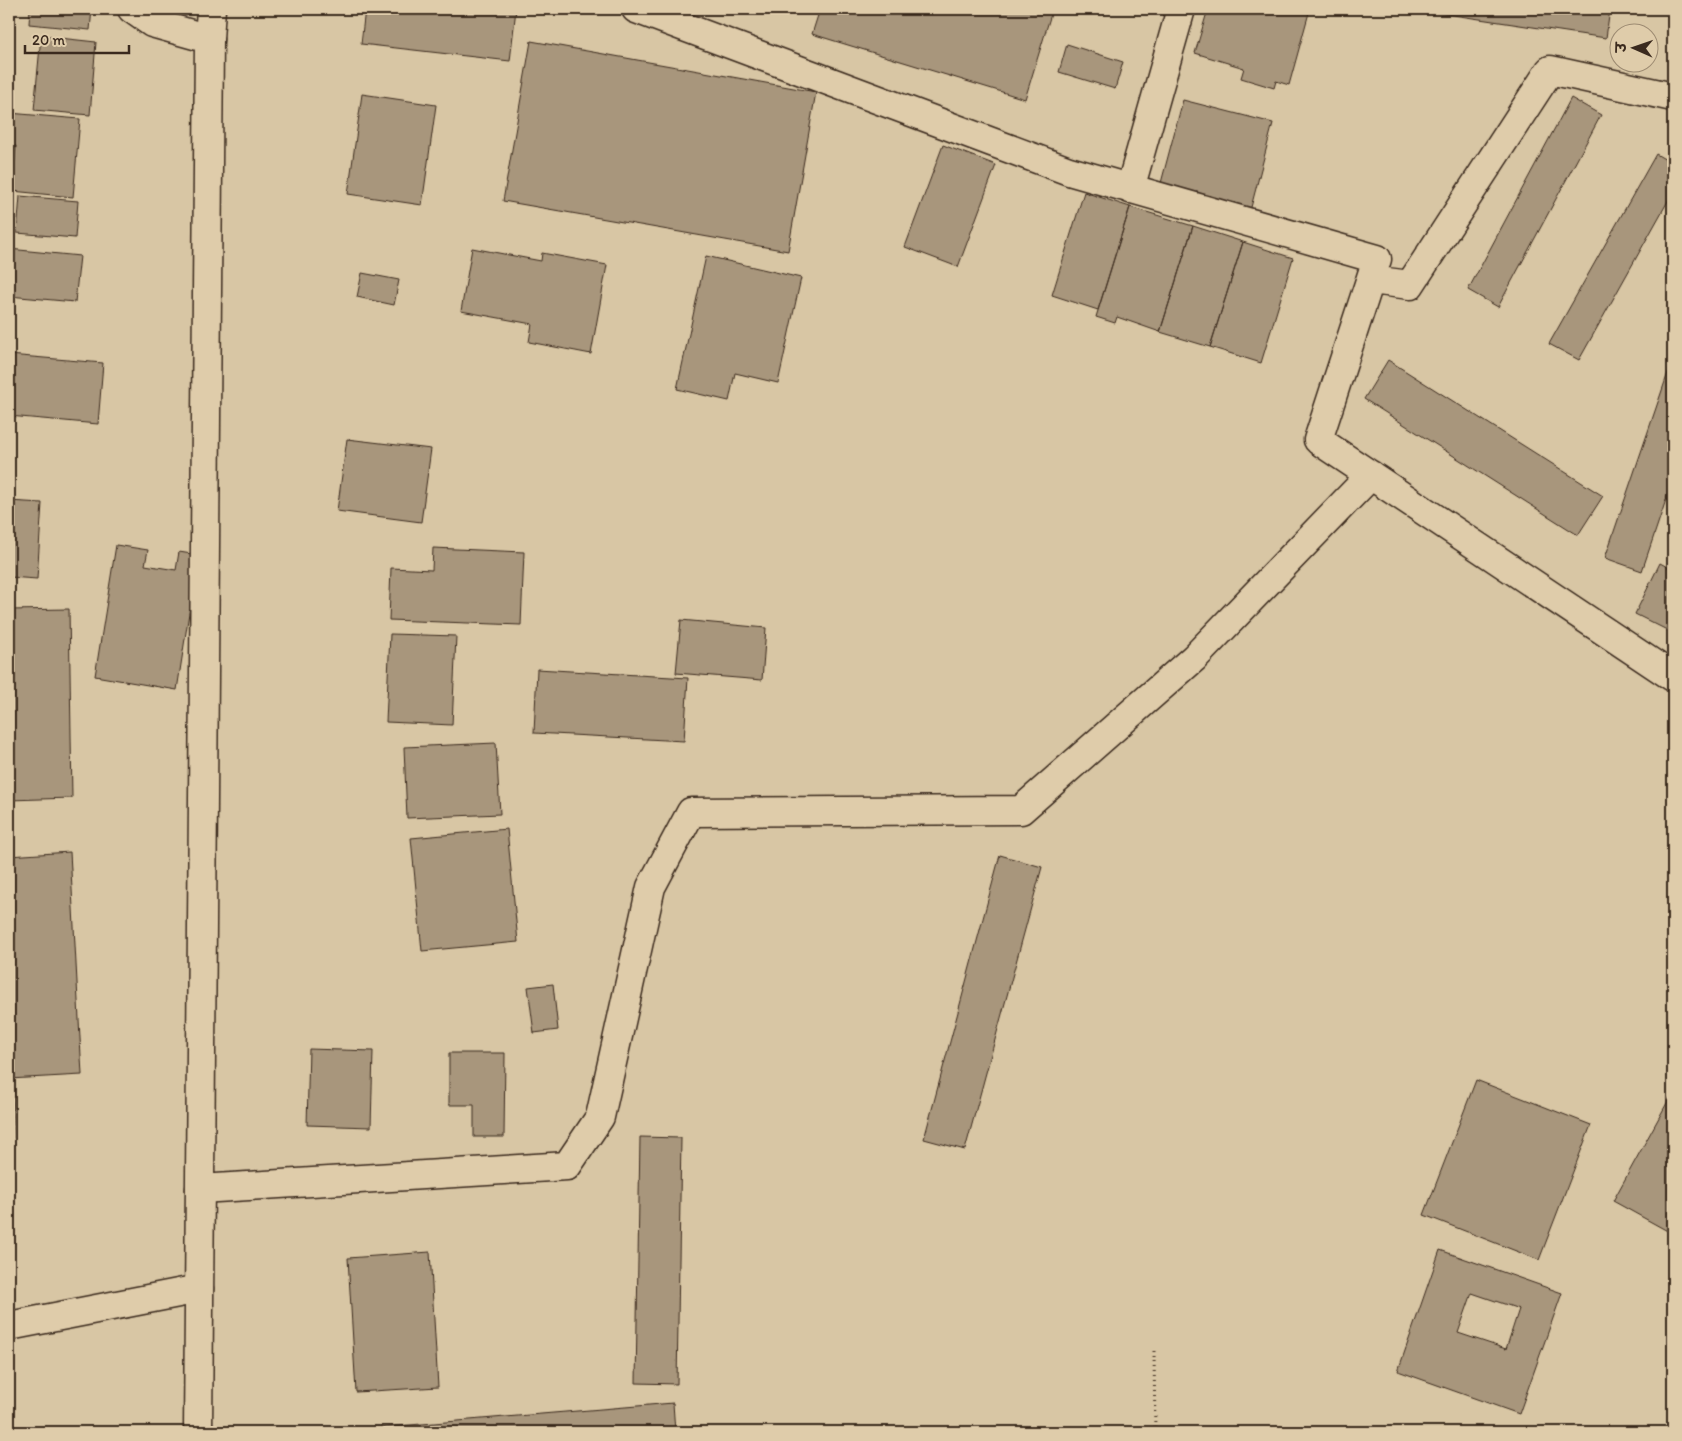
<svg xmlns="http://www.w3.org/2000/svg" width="1682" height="1441" viewBox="0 0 1682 1441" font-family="Itim,'Playpen Sans Deva',sans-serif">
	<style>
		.building { fill: #a8967b; stroke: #3b2a1e; fill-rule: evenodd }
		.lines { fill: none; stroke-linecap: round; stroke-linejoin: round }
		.minor-casing { stroke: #3b2a1e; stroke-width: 31 }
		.major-casing { stroke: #3b2a1e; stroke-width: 31 }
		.path { stroke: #3b2a1e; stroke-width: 3; stroke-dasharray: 1 4; stroke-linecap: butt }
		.minor { stroke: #dfccaa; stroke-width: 28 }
		.major { stroke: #dfccaa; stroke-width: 28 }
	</style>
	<rect width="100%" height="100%" fill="#d8c6a4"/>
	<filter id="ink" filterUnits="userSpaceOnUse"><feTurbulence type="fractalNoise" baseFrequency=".02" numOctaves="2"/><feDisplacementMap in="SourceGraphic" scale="10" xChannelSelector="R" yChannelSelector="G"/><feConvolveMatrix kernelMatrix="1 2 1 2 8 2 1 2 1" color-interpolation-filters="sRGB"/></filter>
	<g filter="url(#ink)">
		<path class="building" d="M30 9H92L90 30 29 24Z
			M365 9H516L510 61 361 44Z
			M820 9H1034L1051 14 1025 99 812 34Z
			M1208 9H1310L1289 85 1276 81 1274 88 1241 78 1244 68 1195 53Z
			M1413 9H1610L1606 38Z
			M41 36 96 42 90 115 34 110Z
			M531 41 816 92 788 251 503 201Z
			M1067 44 1123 62 1115 89 1059 72Z
			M1673 50V74L1668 73Z
			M362 94 436 105 422 205 348 194Z
			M1571 98 1601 115 1498 307 1468 290Z
			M1183 100 1273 123 1249 215 1207 204 1209 196 1161 183Z
			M9 113 80 119 73 197 12 191 16 146 9 145Z
			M943 145 996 165 958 267 905 247Z
			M1656 154 1673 164V192L1579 360 1549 344Z
			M1084 192 1130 207 1098 310 1052 295Z
			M20 196 78 201 75 238 17 233Z
			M1130 207 1193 226 1160 332 1117 317 1115 323 1096 317Z
			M1193 226 1243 242 1210 347 1160 332Z
			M1243 242 1293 258 1261 363 1210 347Z
			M472 248 541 261 542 253 607 265 591 354 529 342 532 324 461 311Z
			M9 249 80 256 75 302 9 296Z
			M706 256 801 278 778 383 735 373 729 401 677 389Z
			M362 273 399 280 394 305 357 297Z
			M9 355 103 363 98 424 9 416Z
			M1673 358V479L1642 571 1605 558Z
			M1388 360 1603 496 1578 535 1364 399Z
			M347 439 431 449 421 522 337 511Z
			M9 501 42 503 37 579 9 577Z
			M116 545 148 550 145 565 176 570 179 552 198 555 177 690 95 676Z
			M433 548 524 552 521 625 389 620 391 568 432 570Z
			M1660 563 1673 570V633L1635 614Z
			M69 609 72 798 9 800V610Z
			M681 620 766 628 762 680 676 673Z
			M390 634 456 636 452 725 386 722Z
			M537 669 688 678 684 741 534 733Z
			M496 743 500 814 407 818 404 747Z
			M507 829 518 942 422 951 411 838Z
			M70 852 82 1075 9 1079V856Z
			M1000 855 1042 867 965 1150 924 1139Z
			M553 984 558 1030 534 1033 528 987Z
			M309 1049 373 1051 371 1127 307 1125Z
			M449 1053H505L504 1137H474V1105H449Z
			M1476 1080 1591 1125 1539 1260 1424 1215Z
			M9 1090 14 1091 9 1225Z
			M1673 1092V1234L1613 1201Z
			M640 1137 681 1138 677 1384 636 1383Z
			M1440 1250 1562 1293 1519 1414 1398 1371ZM1472 1293 1519 1309 1506 1349 1458 1333Z
			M430 1252 438 1387 356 1392 348 1258Z
			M673 1403 675 1432H363L362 1429Z"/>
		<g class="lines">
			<defs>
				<path id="minor" d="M132 9 152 23 209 39
					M636 9 1069 171 1377 259 1318 440 1673 677
					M1130 189 1181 9
					M1371 280 1410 285 1550 70 1673 97
					M200 1189 567 1166 600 1117 651 887 691 812 1021 810 1194 658 1371 475
					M9 1326 199 1289"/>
				<path id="major" d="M198 1432 209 39 211 9"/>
			</defs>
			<use href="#minor" class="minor-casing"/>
			<use href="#major" class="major-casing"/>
			<path class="path" d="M1154 1351 1155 1432"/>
			<use href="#minor" class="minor"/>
			<use href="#major" class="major"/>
		</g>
	</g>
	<rect width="1682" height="1441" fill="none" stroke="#dfccaa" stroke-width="30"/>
	<rect x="15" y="15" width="1652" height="1411" fill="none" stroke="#3b2a1e" stroke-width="2" filter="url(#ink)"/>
	<g transform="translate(1634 48) rotate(272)"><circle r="24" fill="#dfccaa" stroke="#9d8b72"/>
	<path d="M0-4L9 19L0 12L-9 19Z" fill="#3b2a1e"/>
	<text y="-8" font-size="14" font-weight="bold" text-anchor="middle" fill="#3b2a1e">उ</text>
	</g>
	<path d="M25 45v8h104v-8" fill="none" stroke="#3b2a1e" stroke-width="2.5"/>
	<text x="32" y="45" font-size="15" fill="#3b2a1e" stroke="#dfccaa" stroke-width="4" paint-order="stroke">20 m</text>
</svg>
